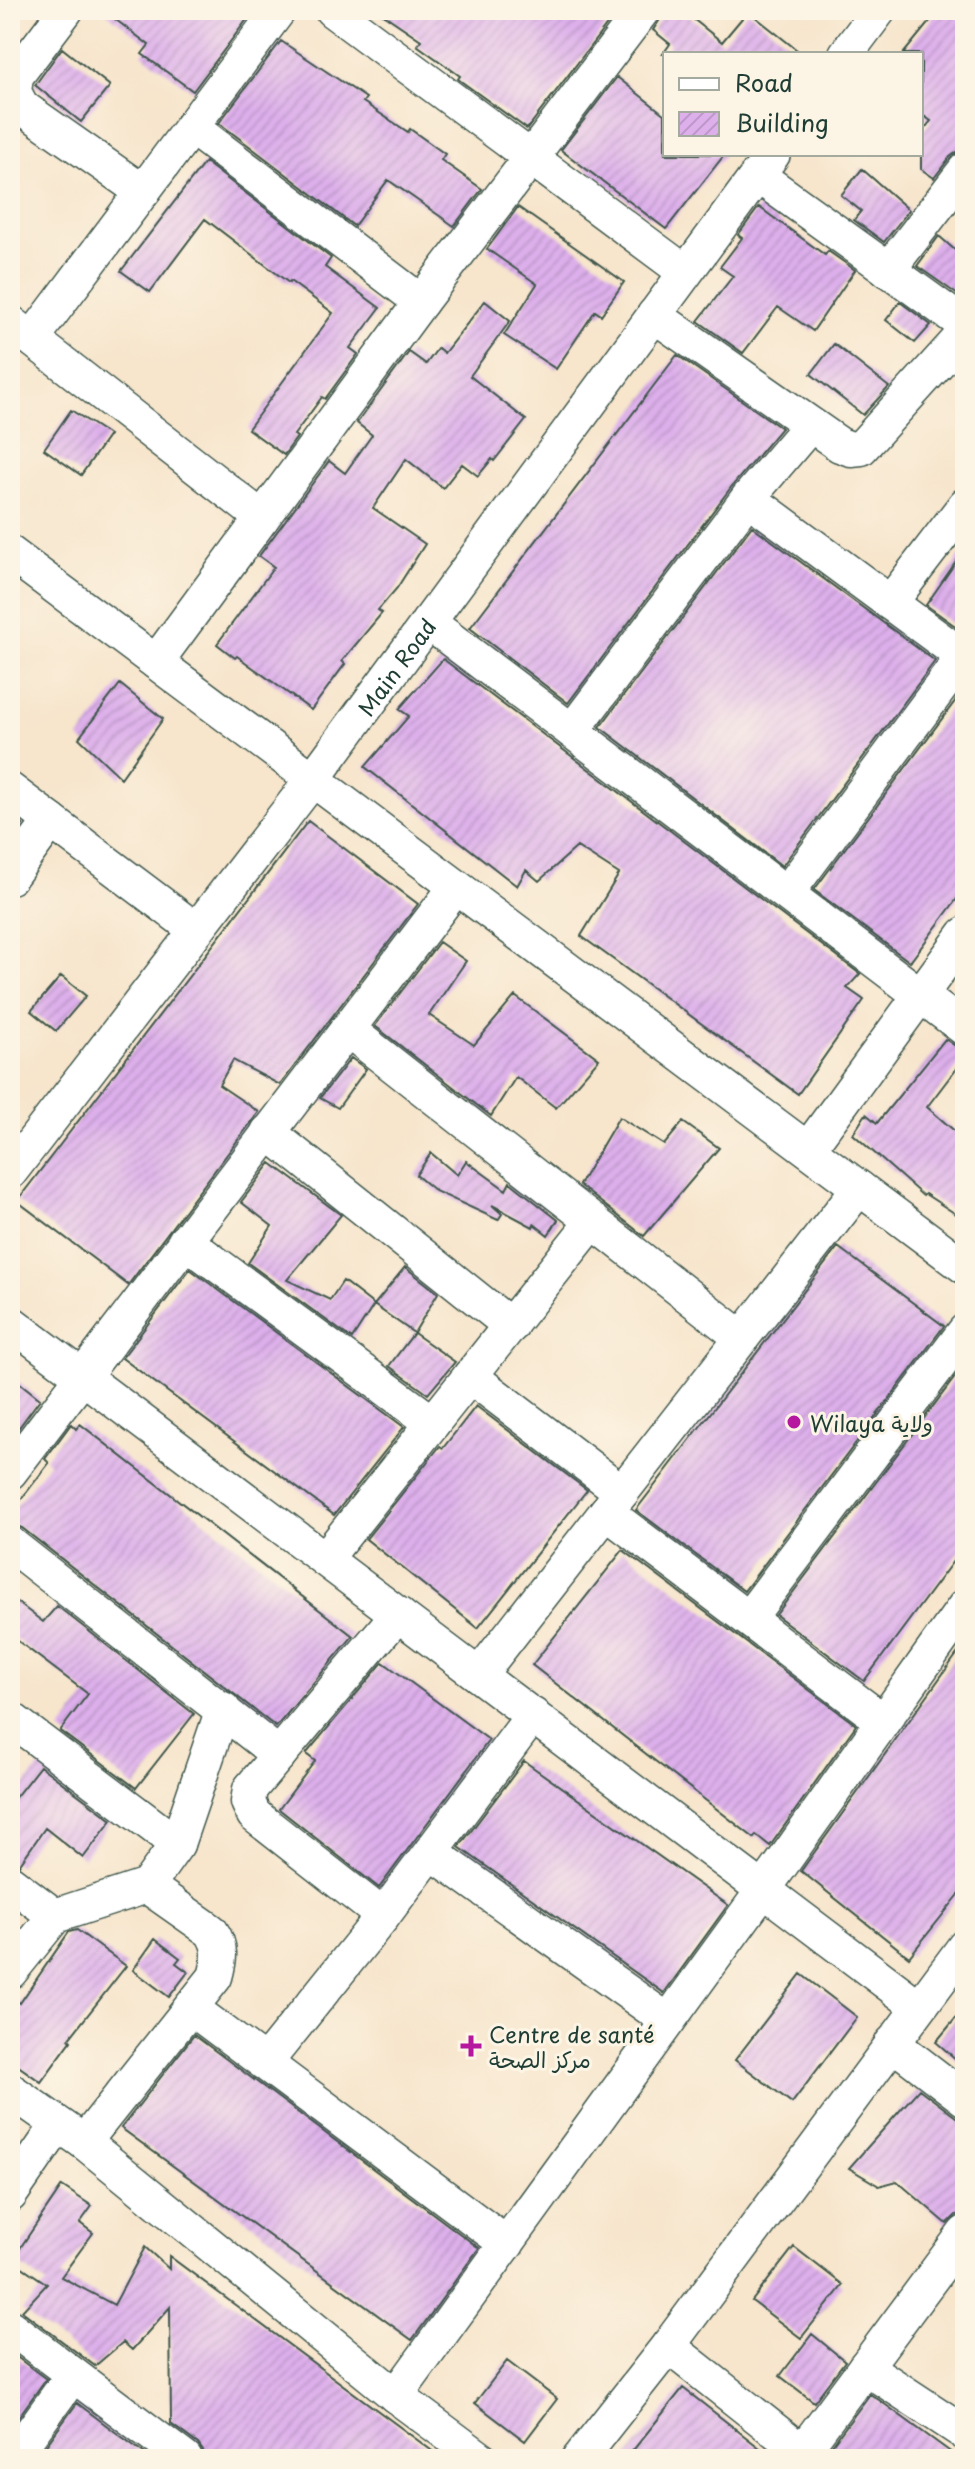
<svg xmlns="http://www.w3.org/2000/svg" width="975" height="2469" viewBox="0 0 975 2469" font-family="'Playpen Sans','Playpen Sans Arabic',sans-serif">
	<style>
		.building { fill: url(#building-hatch) }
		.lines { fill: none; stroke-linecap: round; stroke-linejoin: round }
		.minor-casing { stroke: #3f564b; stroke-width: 37 }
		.minor { stroke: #fff; stroke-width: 34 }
		.poi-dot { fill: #b5179e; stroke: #fcf5e5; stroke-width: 3 }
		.labels { text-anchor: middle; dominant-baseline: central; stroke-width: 6; stroke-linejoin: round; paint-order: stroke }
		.street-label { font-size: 22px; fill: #1f3d34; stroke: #fcf5e5 }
		.poi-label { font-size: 22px; fill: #1f3d34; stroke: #fcf5e5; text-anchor: start }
	</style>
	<defs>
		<pattern id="building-hatch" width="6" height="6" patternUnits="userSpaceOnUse" patternTransform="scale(2)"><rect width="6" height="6" fill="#ddafeb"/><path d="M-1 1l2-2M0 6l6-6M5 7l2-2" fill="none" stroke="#bd97ca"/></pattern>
	</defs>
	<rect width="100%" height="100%" fill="#fcf5e5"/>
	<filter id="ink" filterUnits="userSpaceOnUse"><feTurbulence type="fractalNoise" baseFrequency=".0125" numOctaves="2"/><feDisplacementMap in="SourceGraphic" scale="16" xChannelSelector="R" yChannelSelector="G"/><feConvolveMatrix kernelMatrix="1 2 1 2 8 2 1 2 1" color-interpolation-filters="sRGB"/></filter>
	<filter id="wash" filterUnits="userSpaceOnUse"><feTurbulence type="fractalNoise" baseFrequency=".006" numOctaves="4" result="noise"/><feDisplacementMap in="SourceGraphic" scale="32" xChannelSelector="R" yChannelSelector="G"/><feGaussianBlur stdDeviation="1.8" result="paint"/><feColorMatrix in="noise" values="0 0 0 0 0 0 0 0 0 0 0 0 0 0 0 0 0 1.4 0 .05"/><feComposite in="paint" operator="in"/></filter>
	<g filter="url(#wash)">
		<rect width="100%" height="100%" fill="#f7e5cc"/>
		<g id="blocks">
			<path class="building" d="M103 10H237L248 18 193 91 142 54 149 45Z
				M377 10H618L527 129 458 79 460 76 417 45 421 40Z
				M663 10H682L722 42 748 11 802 54H663L670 44 653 30 659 21Z
				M939 10H965V150L957 152 950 157 934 178 921 169V133L931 121 921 114V54H903Z
				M281 41 366 98 363 102 408 132 410 129 445 154 441 160 482 189 454 226 388 180 354 226 219 123Z
				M62 48 110 86 81 122 35 85Z
				M617 77 665 115V154H725L666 229 561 150Z
				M205 162 331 258 325 267 380 308 350 348 358 354 325 399 322 397 294 435 297 437 284 455 248 429 333 313 290 281 289 283 205 219 150 292 121 271Z
				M862 169 909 210 884 242 854 220 861 211 841 195Z
				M518 207 624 282 601 315 595 311 556 369 504 335 537 284 487 249Z
				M759 207 825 255 828 251 855 270 813 331 778 307 743 353 698 321 733 276 720 267 742 238 738 235Z
				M939 236 965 259V286L958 295 917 266Z
				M485 301 510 321 470 376 526 420 494 461 492 459 478 476 462 464 443 488 406 459 373 508 425 544 397 588 378 610 382 613 342 661 345 664 311 710 237 656 235 658 217 644 274 567 259 556 329 461 345 473 372 435 357 423 409 352 426 364 438 348 444 353Z
				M900 302 931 325 915 343 886 320Z
				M834 344 889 387 863 415 811 374Z
				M677 355 781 428 732 486 568 703 470 628Z
				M71 410 109 435 81 475 44 449Z
				M752 526 935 661 782 866 600 727Z
				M965 549V633L926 605Z
				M443 659 860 974 847 988 864 1000 798 1094 581 936 619 874 577 847 539 881 526 870 517 886 365 767 409 716 399 709Z
				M120 684 163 719 121 778 79 738Z
				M965 688V888L910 962 814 890Z
				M10 815 23 825 10 843Z
				M308 821 418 904 280 1085 233 1060 219 1085 259 1112 128 1285 17 1201Z
				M439 942 466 961 429 1015 474 1045 515 996 599 1059 556 1108 516 1077 491 1116 375 1026Z
				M61 976 86 996 56 1031 31 1011Z
				M945 1039 954 1045 965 1049V1057L927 1107 965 1140V1220L925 1194 923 1196 853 1134 866 1114 877 1123Z
				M351 1058 366 1069 338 1108 320 1098Z
				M619 1117 664 1145 683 1122 719 1148 644 1236 579 1185Z
				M431 1153 457 1175 466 1161 506 1190 510 1182 558 1220 548 1235 534 1224 533 1227 492 1205 502 1214 498 1220 435 1191 416 1175Z
				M271 1163 341 1215 287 1280 330 1300 343 1281 374 1305 352 1339 248 1263 272 1226 241 1202Z
				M838 1247 944 1326 744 1591 636 1510Z
				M405 1267 438 1293 414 1333 374 1305Z
				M190 1269 404 1427 334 1515 122 1358Z
				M414 1333 455 1362 428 1394 389 1366Z
				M965 1364V1545L864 1681 776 1615Z
				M10 1375 40 1399 14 1434 10 1431Z
				M476 1406 587 1490 478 1628 366 1539 440 1446 443 1448Z
				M71 1424 76 1429 80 1424 353 1636 276 1727 22 1528 10 1524V1514L49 1463 45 1459Z
				M623 1550 856 1725 770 1846 756 1835 754 1838 532 1665Z
				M10 1597 43 1622 57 1606 194 1714 136 1788 60 1731 88 1694 10 1635Z
				M965 1643V1887L909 1957 801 1871Z
				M383 1662 489 1740 379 1888 279 1809 315 1761 306 1754Z
				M524 1761 728 1905 664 1993 459 1847Z
				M40 1766 112 1820 83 1858 45 1828 19 1865 10 1862V1804Z
				M77 1930 126 1966 69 2039 71 2041 41 2082 10 2060V1996L20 2003 69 1932Z
				M155 1939 180 1958 176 1963 188 1972 169 1997 133 1970Z
				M801 1974 857 2017 792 2103 735 2060Z
				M965 2007V2067L936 2042Z
				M194 2035 479 2248 412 2340 121 2128Z
				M919 2089 965 2124V2212L956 2215 947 2224 897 2181 879 2186 849 2168Z
				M62 2186 92 2206 80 2223 93 2233 61 2277 114 2305 145 2247 169 2269V2256L443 2459H205L203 2451 198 2444 171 2424 170 2307 132 2350 123 2342 95 2366 22 2311 47 2284 12 2260Z
				M794 2247 843 2285 801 2338 752 2301Z
				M812 2334 845 2361 814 2402 780 2376Z
				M10 2352 46 2379 11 2427 10 2426Z
				M507 2361 557 2399 525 2441 475 2403Z
				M683 2388 774 2459H626Z
				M870 2394 879 2400 960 2459H850L832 2445Z
				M77 2403 114 2431 152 2459H46L40 2454Z"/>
		</g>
	</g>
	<g filter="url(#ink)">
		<use href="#blocks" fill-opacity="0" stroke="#3f564b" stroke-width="2"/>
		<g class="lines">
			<defs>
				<g id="minor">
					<path d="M66 10 16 76 14 92 22 107 143 192"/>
					<path d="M332 10 685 272"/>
					<path d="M846 54 879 10"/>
					<path d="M191 127 421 302"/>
					<path d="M757 175 965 325"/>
					<path d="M888 270 965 170"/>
					<path d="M654 315 840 445 851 449 861 448 965 333"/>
					<path d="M10 322 262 518"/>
					<path d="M32 339 279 10"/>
					<path d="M748 498 965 658"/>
					<path d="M10 553 965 1267"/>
					<path d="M890 603 965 505"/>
					<path d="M428 622 965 1029"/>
					<path d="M156 662 421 302 643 10"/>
					<path d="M572 731 748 498 810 425"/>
					<path d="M10 790 196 930"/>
					<path d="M10 877 51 821"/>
					<path d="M787 893 963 657"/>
					<path d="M347 1029 742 1338"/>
					<path d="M268 1132 511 1326"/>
					<path d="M808 1149 965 934"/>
					<path id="s1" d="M10 1172 313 779 773 154"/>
					<path d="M185 1241 433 1423"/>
					<path d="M10 1322 919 2007"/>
					<path d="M470 1376 622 1492"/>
					<path d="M10 1472 456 887"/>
					<path d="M606 1512 883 1721"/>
					<path d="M10 1544 279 1755"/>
					<path d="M325 1559 593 1221"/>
					<path d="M748 1619 965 1331"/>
					<path d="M479 1675 859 1188"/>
					<path d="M10 1718 177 1844"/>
					<path d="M431 1852 668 2021"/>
					<path d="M10 1882 55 1916"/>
					<path d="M383 1916 254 1815 248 1802 250 1789 398 1614"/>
					<path d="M10 1972 55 1916 147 1886 177 1844 223 1709"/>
					<path d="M191 2008 507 2244"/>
					<path d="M892 2043 965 2099"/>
					<path d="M265 2063 383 1916 533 1715"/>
					<path d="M10 2090 84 2142 396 2396 481 2459"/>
					<path d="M84 2142 215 1977C220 1959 222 1947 211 1931L147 1886"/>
					<path d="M10 2195 58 2125"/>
					<path d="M10 2327 185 2459"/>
					<path d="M668 2346 811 2459"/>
					<path d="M865 2367 965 2433"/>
					<path d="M396 2396 764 1889 965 1606"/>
					<path d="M802 2452 965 2233"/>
					<path d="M12 2459 73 2375"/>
					<path d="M579 2459 668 2346 965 1946"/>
				</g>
			</defs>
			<use href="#minor" class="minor-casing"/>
			<use href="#minor" class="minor"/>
		</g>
	</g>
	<g class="poi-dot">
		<circle cx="794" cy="1422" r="8"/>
		<path d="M467 2034h8v8h8v8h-8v8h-8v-8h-8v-8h8z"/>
	</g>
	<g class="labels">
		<g class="street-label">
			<text stroke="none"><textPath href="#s1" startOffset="636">Main Road</textPath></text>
		</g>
		<g class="poi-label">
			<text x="810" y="1422">Wilaya ولاية</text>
			<text x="489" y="2033">Centre de santé<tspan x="489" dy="25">مركز الصحة</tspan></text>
		</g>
	</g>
	<rect width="975" height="2469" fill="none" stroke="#fcf5e5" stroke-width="40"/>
	<rect x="663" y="52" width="260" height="104" fill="#fcf5e5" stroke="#a4ab9e" stroke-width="2"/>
	<rect x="679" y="78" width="40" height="12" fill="#ffffff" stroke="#a4ab9e" stroke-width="2"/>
	<text x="735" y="92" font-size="24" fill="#1f3d34">Road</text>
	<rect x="679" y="112" width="40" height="24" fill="url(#building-hatch)" stroke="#a4ab9e" stroke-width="2"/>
	<text x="735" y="132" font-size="24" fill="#1f3d34">Building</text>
</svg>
